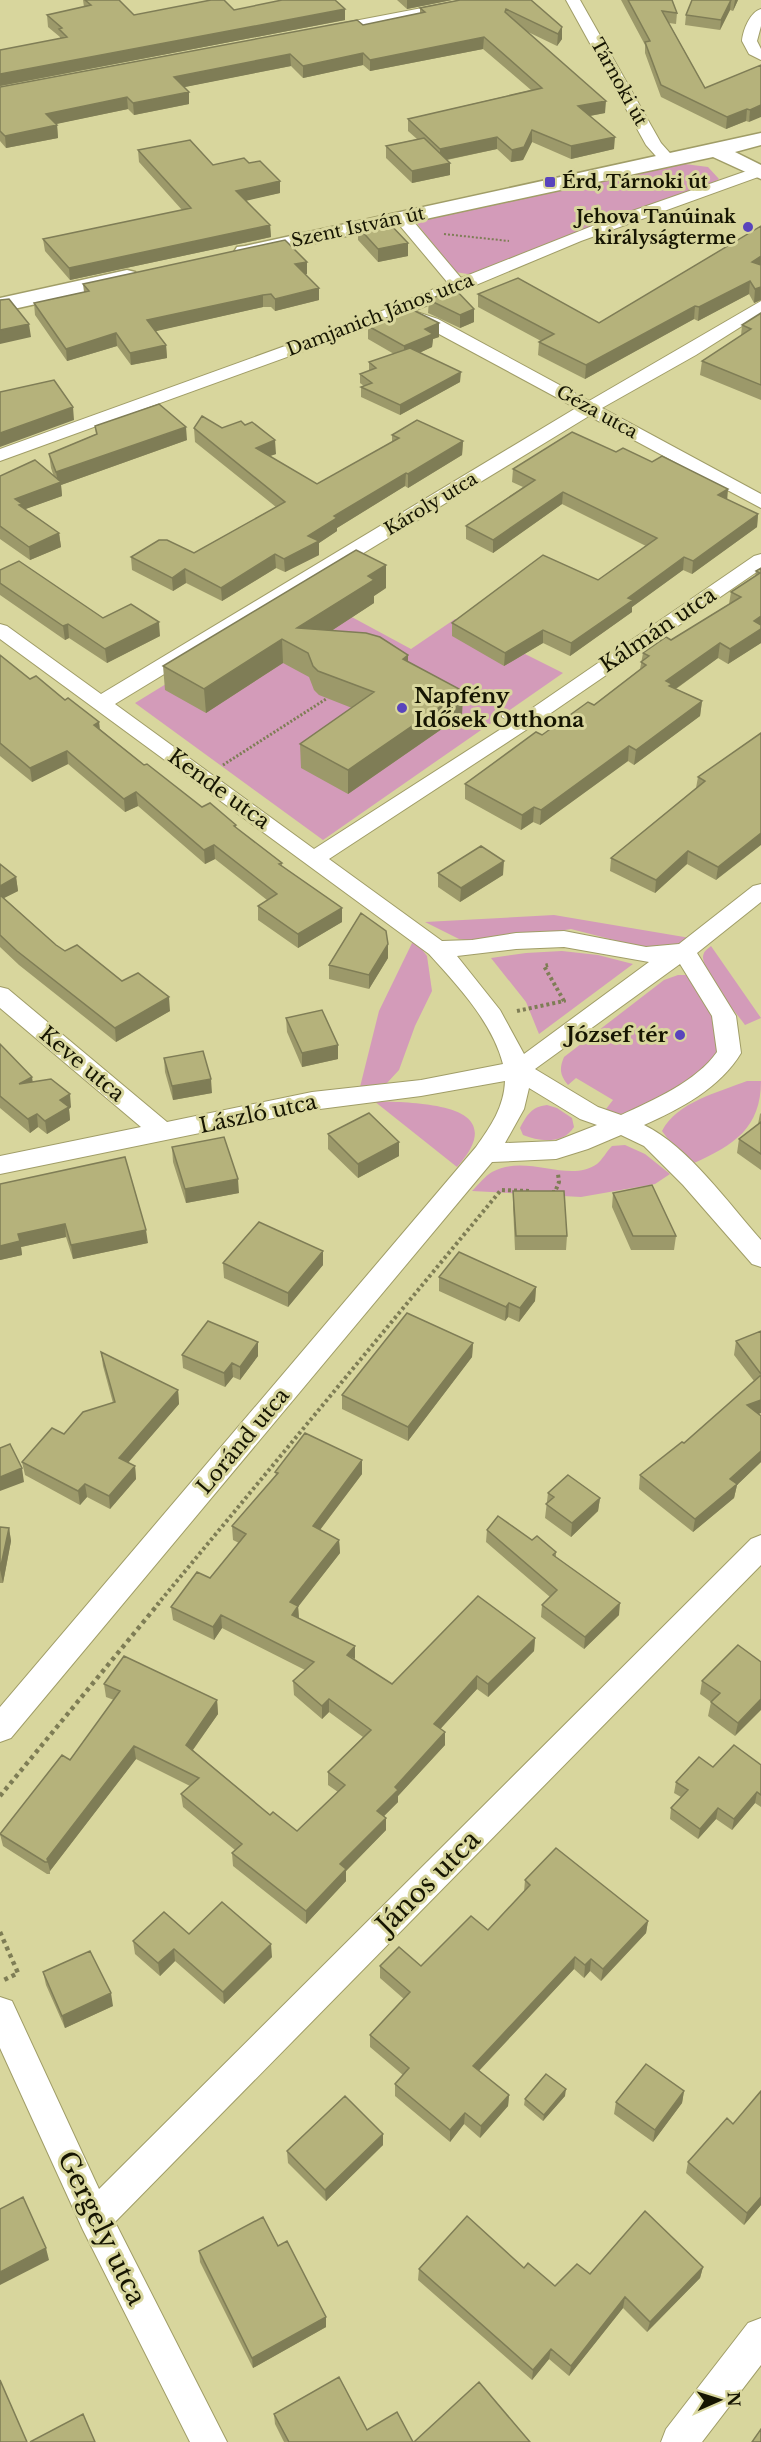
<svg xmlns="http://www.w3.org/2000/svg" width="761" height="2442" viewBox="0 0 761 2442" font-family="'Libre Baskerville',serif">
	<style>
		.green { fill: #d39bb9 }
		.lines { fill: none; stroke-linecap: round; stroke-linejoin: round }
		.lane-casing { stroke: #a09d67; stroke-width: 2 }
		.street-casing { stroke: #a09d67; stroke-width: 2 }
		.secondary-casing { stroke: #a09d67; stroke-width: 3 }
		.path-far3 { stroke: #7e7d55; stroke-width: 2; stroke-dasharray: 2 2; stroke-linecap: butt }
		.path-far2 { stroke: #7e7d55; stroke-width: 3; stroke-dasharray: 2 2; stroke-linecap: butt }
		.path-far1 { stroke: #7e7d55; stroke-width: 4; stroke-dasharray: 3 3; stroke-linecap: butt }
		.path { stroke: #7e7d55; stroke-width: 4.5; stroke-dasharray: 4 4; stroke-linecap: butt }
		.lane { fill: #fff; fill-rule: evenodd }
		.street { fill: #fff; fill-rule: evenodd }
		.secondary { fill: #fff; fill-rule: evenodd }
		.wall { fill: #9c996a }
		.shaded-wall { fill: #7f7d56 }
		.building { fill: #b5b27b; stroke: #7f7d56; stroke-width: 1.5 }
		.poi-dot { fill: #5944bc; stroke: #d8d69d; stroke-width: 2 }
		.labels { text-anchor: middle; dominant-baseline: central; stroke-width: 6; stroke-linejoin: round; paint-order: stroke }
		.far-street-label { font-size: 18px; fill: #161502; stroke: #d8d69d }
		.far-poi-label { font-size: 18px; font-weight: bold; fill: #161502; stroke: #d8d69d; text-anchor: start }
		.street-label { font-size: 21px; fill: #161502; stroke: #d8d69d }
		.poi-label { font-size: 21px; font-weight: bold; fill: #161502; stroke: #d8d69d; text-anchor: start }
		.near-street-label { font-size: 26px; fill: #161502; stroke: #d8d69d }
	</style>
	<rect width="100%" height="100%" fill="#d8d69d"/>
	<path class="green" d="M685 164 708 167 719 179 703 189 474 275 455 272 415 221Z
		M311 595 411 649 455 619 563 673 323 840 135 703Z
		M554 915 696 939 667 950 637 946 571 929 559 931 549 938 476 941 459 939 425 922Z
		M414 939 427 956 432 991 415 1026 399 1070 387 1083 360 1087 379 1011Z
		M711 946 761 1018 745 1025C734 1010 705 976 703 958 703 952 706 950 711 946Z
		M562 951 598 955 633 964 539 1034 526 1002 491 958 526 953Z
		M688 975 716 1015 721 1049 705 1074 634 1113 618 1114 606 1109 613 1100 576 1078 568 1085C560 1075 559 1069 564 1057L664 980 678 975Z
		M747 1081H761C761 1128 734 1145 694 1163L673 1146 662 1131C677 1102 719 1092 747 1081Z
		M374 1101C417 1103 515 1102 457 1167Z
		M547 1105 557 1108 572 1118 574 1127C564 1144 540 1142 523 1135L520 1128C527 1115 531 1107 547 1105Z
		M625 1145 645 1154 670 1174 655 1184 581 1197 472 1191C478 1185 485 1176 492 1172 526 1153 569 1184 597 1164 602 1160 607 1151 612 1146Z"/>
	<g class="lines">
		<defs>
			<path id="lane" d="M506 712 526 722 528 724 526 726H518L502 717V713Z"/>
			<path id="street" d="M464 0H494L487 4 328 34 321 30 328 26Z
				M566 0H580L661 143 677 161 675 164H663L646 145Z
				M761 9V26L757 41 761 49V60L749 54 742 41C743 30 750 12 761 9Z
				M758 167 761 168V176L581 241 414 311 438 319 589 401 761 301V314L696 355 602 408 761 494V508L589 416 115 704 314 849 515 720 754 556 761 554V569L529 728 329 859 442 941 472 940 516 933 564 931 646 947 679 944 753 886 761 884V902L697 953 736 1016 741 1053C720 1088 680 1109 644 1125 689 1147 728 1203 761 1240V1267L752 1264 683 1185 644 1146 621 1135 588 1149 556 1159 492 1162 11 1738 0 1742V1707L476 1147C491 1126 504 1107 505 1081L421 1096 312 1110 0 1174V1156L141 1127 0 1008V987L8 989 167 1122 312 1092 421 1080 503 1064C492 1022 458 986 429 954L0 639V624L7 626 101 694 576 408 426 327 400 316 0 461V449L390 308 448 283 396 221 394 218 396 215H408L461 278 615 217ZM564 947 649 962 524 1054 500 1010 457 956 516 949ZM680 964 712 1016 717 1052C697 1081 652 1101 621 1115L598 1107 535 1069ZM529 1088 580 1119 597 1125 556 1141 505 1143 524 1109Z
				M761 1535V1565L115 2222 227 2442H190L83 2230 0 2048V1997L12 2001 99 2189 751 1539Z
				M761 2318V2365L702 2442H661L666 2429 748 2323Z"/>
			<path id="secondary" d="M761 133V145L735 152 761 165V179L713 157 245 258 237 257 234 252 237 247 245 246Z
				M127 270 135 272 138 277 135 282 0 312V298Z"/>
		</defs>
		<use href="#lane" class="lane-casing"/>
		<use href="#street" class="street-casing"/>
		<use href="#secondary" class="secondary-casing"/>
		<path class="path-far3" d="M444 234 509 241"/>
		<path class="path-far2" d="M223 765 326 699"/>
		<path class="path-far1" d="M517 1011 564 1001 544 966 548 965
			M552 1192H555L559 1182 558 1174
			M157 1605 501 1190 530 1191"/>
		<path class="path" d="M0 1796 159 1603
			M0 1932 18 1973 2 1981"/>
		<use href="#lane" class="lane"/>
		<use href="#street" class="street"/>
		<use href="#secondary" class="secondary"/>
	</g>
	<path class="wall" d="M83 0H119L134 15 234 10 345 20 0 86V50L60 39V37L48 27 47 15 84 7Z
		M397 0H452L407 9Z
		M531 0 562 39 557 46 526 31 605 113 590 116 614 149 571 159 532 142 523 160 511 162 497 149 447 160 450 175 412 183 386 158V146L417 139 408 131V119L531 90 483 49 370 71 363 65 303 78 291 66 184 87 189 92V104L134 115 128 109 55 124 57 125 58 138 6 148 0 141V87L363 25 420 13V8Z
		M621 0H672L677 13 676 24 669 23 705 88 761 65 749 122 746 121 726 129 661 97 645 53V45Z
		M692 0H738L733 11 730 10 720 30 685 25 686 15Z
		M138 150 213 165 249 163 280 181V193L246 200 270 225 271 237 70 280 45 251 43 239 182 210 139 162Z
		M761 226V300L754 303 749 294 698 321 694 319 585 379 538 355 539 342 541 341 478 307V294L599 323Z
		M358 227 408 256 378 262 358 240Z
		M305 274 319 288V300L275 311 271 307H263L155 331 166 345 167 358 131 365 117 346 67 361 35 315 34 303 84 292 83 284 307 274Z
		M429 300 474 309V322L460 328 428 313Z
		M761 313V400L700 375 702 361 741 336 742 325Z
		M439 323V337L433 339 432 347 419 353 460 382 400 415 361 397V387L364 386 360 383V374L369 371V362L394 354 368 339V326Z
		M95 426 187 440 61 485 62 496 25 509 59 533 61 547 30 560 0 539V476L54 477 51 468 49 454 96 434Z
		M194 428H222L276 454 269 456 317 484 392 443V435L463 441 462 455 408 488 405 486 337 528V531L319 543V555L285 572 276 568 222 601 186 583 173 591 132 570 131 557 194 553 276 507 195 442Z
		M616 452 758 514 757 527 692 574 683 570 632 607V612L570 656 543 643 504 666 452 636V623L598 580 646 546 562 504 493 553 466 539V526L523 487 512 482 513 469Z
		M761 568V643L728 664 718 658 676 689 702 701 700 716 634 765 628 761 540 825 533 822 521 830 465 799V784L542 735 594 705 640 669 643 653 671 640 729 604 731 592 755 577 756 571Z
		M0 570 103 618 160 636 107 663 69 638 65 640 0 595Z
		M386 588 374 596V603L331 631 408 655V662L463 691 462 715 348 794 301 768 300 744 352 708 319 695 314 690 309 677 283 663 206 713 165 690 163 666Z
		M0 655 30 679 65 700 99 722 100 729 144 765 202 807 236 825V829L282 863V866L342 908V922L298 948 258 920V906L267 900 215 859 205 864 138 806 125 812 68 764 32 782 0 756Z
		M761 733 716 880 687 864 655 893 610 871 611 858 696 788 698 777Z
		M0 864 16 877 18 891 4 898 56 945 65 951 122 981 170 1011 116 1042 19 965 0 947Z
		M438 873 503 875 460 902 438 887Z
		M388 944V958L369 989 329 979V965Z
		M286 1018 338 1059 302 1067 287 1032Z
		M0 1044 33 1082 71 1107 69 1109 70 1120 47 1134 38 1127 30 1133 0 1108Z
		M164 1058 212 1093 173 1100 165 1072Z
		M761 1113V1170L737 1153 739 1139 758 1124 760 1114Z
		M328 1134 399 1156 358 1178 328 1149Z
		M172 1147 239 1193 186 1203 173 1162Z
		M0 1184 148 1243 73 1259 66 1237 21 1247 22 1255 0 1260Z
		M513 1191 567 1236 566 1250H515L513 1206Z
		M613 1193 676 1236 674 1250H631L612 1207Z
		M223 1263 323 1265 288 1307 224 1278Z
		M439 1277 536 1287 535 1301 519 1322 508 1317 505 1321 439 1291Z
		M761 1331V1413L758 1414 761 1416V1462L737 1485 734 1498 693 1532 639 1489 640 1475 684 1443 754 1381 734 1355 736 1341Z
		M473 1343 472 1357 408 1441 342 1409V1395Z
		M101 1352 178 1390 179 1404 128 1462 135 1466 136 1479 110 1509 87 1497 80 1505 25 1475 22 1462 64 1434 113 1403 103 1366Z
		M182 1355 258 1356 240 1380 233 1377 225 1387 183 1368Z
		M362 1460V1474L320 1530 339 1540 340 1553 298 1606 299 1618 355 1660 392 1684 535 1638 534 1651 488 1697 477 1689 440 1729 445 1732V1745L398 1796V1802L384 1816 386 1818V1830L346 1871V1881L306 1924 233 1866 232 1853 235 1850 183 1807 181 1794 190 1786 136 1759 50 1871V1874H47L3 1846 0 1834 70 1760 114 1700 106 1697 104 1684 217 1700 218 1714 193 1750 270 1815 297 1831 338 1792 328 1785V1772L363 1737 329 1712 322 1719 294 1695 293 1681 305 1670 222 1628 214 1640 173 1620 171 1607 210 1578 239 1543 233 1540 232 1526 276 1475 275 1472Z
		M548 1493 600 1498 598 1511 571 1537 545 1518Z
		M0 1527 9 1528 11 1541 3 1583H0Z
		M487 1530 532 1540 556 1552V1557L619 1615 584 1649 541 1617 542 1605 550 1597 486 1542Z
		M761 1662 735 1736 708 1716 711 1702 700 1694 702 1681Z
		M761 1765V1807L755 1803 732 1830 716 1819 698 1839 670 1819 671 1808 681 1797 674 1793 676 1782 713 1767Z
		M525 1880 648 1921 646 1933 601 1981 590 1971 584 1978 574 1969 479 2071 509 2095 508 2106 480 2138 464 2124 450 2142 395 2096V2084L403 2075 370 2047V2035L404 1999 380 1978V1966H421L488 1930 524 1892Z
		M189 1934 272 1957 224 2004 175 1961 160 1976 135 1954 133 1941Z
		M43 1972 113 2006 65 2028 46 1985Z
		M684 2091 682 2103 653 2142 614 2114 616 2102Z
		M565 2096 543 2121 524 2105 525 2099Z
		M733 2124 761 2205 744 2225 686 2173 688 2162Z
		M383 2134V2145L326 2201 288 2163 287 2151Z
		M278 2246 326 2327 253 2368 200 2262 199 2251Z
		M703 2267 700 2278 647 2332 623 2308 569 2376 549 2359 532 2380 418 2280 419 2269 524 2268 555 2286 590 2274Z
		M274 2414 367 2430 413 2442H284L275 2424Z"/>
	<path class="shaded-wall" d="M407 0H452L407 9Z
		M731 0 730 10 720 30 721 20Z
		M735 0H738L733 11Z
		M345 9V20L0 86V74Z
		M562 27V39L557 46 558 34Z
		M484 37 483 49 370 71V60Z
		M363 53V65L303 78V66Z
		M290 54 291 66 175 89 174 77Z
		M189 92V104L134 115 133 103Z
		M127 97 128 109 47 126 46 114Z
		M606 101 605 113 578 118V106Z
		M761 105V117L749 122 750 110Z
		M747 109 746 121 726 129 727 117Z
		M57 125 58 138 6 148 5 136Z
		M532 130V142L523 160 511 162 512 150Z
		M497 137V149L440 161V149Z
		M615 137 614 149 571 159V146Z
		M450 163V175L412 183V171Z
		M280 181V193L237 203 236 191Z
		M270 225 271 237 70 280 69 268Z
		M408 243V256L378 262V249Z
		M761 256V269L752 262Z
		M307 262V274L296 276 295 264Z
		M750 281 749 294 698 321 699 307Z
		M761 287V300L754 303 755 289Z
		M319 288V300L275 311V299Z
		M263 295V307L148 333 147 320Z
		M695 306 694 319 585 379 586 365Z
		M474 309V322L460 328V315Z
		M439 323V337L433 339 432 347 404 360V346L425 329Z
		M29 324 31 337 0 344V330Z
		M116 333 117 346 67 361 66 349Z
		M166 345 167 358 131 365 130 353Z
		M461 372 460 382 400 415V405Z
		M73 407 74 420 0 447V433Z
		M186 427 187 440 61 485 62 496 23 510 15 499 58 483 56 472Z
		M275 440 276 454 256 461V448Z
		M463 441 462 455 408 488V474Z
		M406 473 405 486 337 528V531L319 543V555L285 572 284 559 308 536 334 516Z
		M728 489 727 502 718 495Z
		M563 492 562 504 493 553V540Z
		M758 514 757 527 692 574 693 561Z
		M59 533 61 547 30 560 29 547Z
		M275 554 276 568 222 601 221 588Z
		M684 557 683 570 632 607V612L570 656 571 643 628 598Z
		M386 565V588L374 596V603L302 650 297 628 368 576Z
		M185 569 186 583 173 591 172 578Z
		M761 616V643L728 664 730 649 754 621Z
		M159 622 160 636 107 663 105 649Z
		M68 624 69 638 65 640 63 626Z
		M543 630V643L504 666 505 653Z
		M282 639 283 663 206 713 204 689Z
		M720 643 718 658 671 692 666 681Z
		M408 655V679L403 659Z
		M463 691 462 715 348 794V770Z
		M702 701 700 716 634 765 636 750Z
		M99 722 100 736 94 725Z
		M629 746 628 761 540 825 541 810Z
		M67 751 68 764 32 782 30 768Z
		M136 792 138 806 125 812 124 799Z
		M534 807 533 822 521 830 522 815Z
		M761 833V845L716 880 718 867Z
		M214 845 215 859 205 864 204 850Z
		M688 851 687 864 655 893 656 880Z
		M504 861 503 875 460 902 461 888Z
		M16 877 18 891 0 900V886Z
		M342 908V922L298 948V934Z
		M388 944V958L369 989V975Z
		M169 997 170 1011 116 1042 115 1028Z
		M338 1045V1059L302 1067V1053Z
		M32 1077 34 1090 19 1084Z
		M211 1079 212 1093 173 1100 172 1086Z
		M70 1094 71 1107 69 1109 70 1120 47 1134 45 1121 60 1100Z
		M37 1114 38 1127 30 1133 28 1119Z
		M399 1142V1156L358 1178V1164Z
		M238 1179 239 1193 186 1203 185 1189Z
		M65 1224 66 1237 21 1247 22 1255 0 1260V1246L18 1234Z
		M146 1230 148 1243 73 1259 71 1245Z
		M323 1251V1265L288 1307V1293Z
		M536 1287 535 1301 519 1322 520 1308Z
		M509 1303 508 1317 505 1321 506 1307Z
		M258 1342V1356L240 1380V1367Z
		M473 1343 472 1357 408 1441V1427Z
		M232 1363 233 1377 225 1387 224 1373Z
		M178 1390 179 1404 121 1471 119 1458Z
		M761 1400V1413L744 1419 747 1405Z
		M761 1451V1462L737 1485 734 1498 693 1532 695 1519 730 1479Z
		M362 1460V1474L313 1539V1526Z
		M135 1466 136 1479 110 1509 109 1496Z
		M22 1468 24 1482 0 1491V1477Z
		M85 1484 87 1497 80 1505 78 1491Z
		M600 1498 598 1511 571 1537 572 1523Z
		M9 1528 11 1541 3 1583 0 1570Z
		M339 1540 340 1553 291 1616 290 1602Z
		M620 1603 619 1615 584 1649 585 1637Z
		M298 1606 299 1620 292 1615Z
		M221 1615 222 1628 214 1640 213 1627Z
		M535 1638 534 1651 488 1697V1684Z
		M355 1646V1659L347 1655Z
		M477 1676V1689L433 1737 434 1724Z
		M329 1699V1712L322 1719V1706Z
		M761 1699V1710L735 1736 738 1723Z
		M217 1700 218 1714 187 1758 186 1745Z
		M445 1732V1745L398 1796V1802L377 1823V1811L395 1787Z
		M134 1746 136 1759 50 1871 47 1859Z
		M757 1792 755 1803 732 1830 734 1819Z
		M718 1808 716 1819 698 1839 700 1829Z
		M386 1818V1830L346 1871V1881L306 1924V1911L340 1864Z
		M648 1921 646 1933 601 1981 603 1969Z
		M271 1944 272 1957 224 2004 223 1992Z
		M174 1949 175 1961 160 1976 158 1963Z
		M575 1957 574 1969 472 2078 473 2066Z
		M591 1959 590 1971 584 1978 585 1965Z
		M111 1993 113 2006 65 2028 62 2016Z
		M566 2089 565 2096 543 2121 544 2115Z
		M684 2091 682 2103 653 2142 655 2130Z
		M509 2095 508 2106 480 2138 481 2126Z
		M465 2113 464 2124 450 2142V2130Z
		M383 2134V2145L326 2201 325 2190Z
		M761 2197V2205L744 2225 747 2213Z
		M46 2248 49 2260 0 2285V2272Z
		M703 2267 700 2278 647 2332 650 2322Z
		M625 2297 623 2308 569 2376 571 2366Z
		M326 2317V2327L253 2368 252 2358Z
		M551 2349 549 2359 532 2380 533 2370Z"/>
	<path class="building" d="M85 0H119L134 15 211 0H224L234 10 282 0H335L345 9 0 74V50L67 37 59 29 62 28 47 15 91 5Z
		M460 0H531L562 27 558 34 506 9 505 12 606 101 578 106 615 137 571 146 532 130 524 147 512 150 497 137 440 149 408 119 542 88 484 37 370 60 363 53 303 66 290 54 174 77 189 92 133 103 127 97 46 114 57 125 5 136 0 131V87L357 20 363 25 425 12 420 8Z
		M628 0H672L677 13 662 11 705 88 761 65V105L750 110 747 109 727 117 661 85 645 42 650 41Z
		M692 0H731L721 20 686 15Z
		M424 138 450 163 412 171 386 146Z
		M190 140 213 165 244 158 249 163 260 161 280 181 236 191 270 225 69 268 43 239 191 208 138 150Z
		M387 221 408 243 378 249 358 227Z
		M761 226V256L752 262 761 265V287L755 289 750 281 699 307 695 306 586 365 539 342 554 334 478 294 518 278 599 323Z
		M285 240 307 262 295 264 319 288 275 299 271 294 263 295 147 320 166 345 130 353 116 333 66 349 34 303 89 291 83 284Z
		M454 288 474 309 460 315 429 300Z
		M9 299 29 324 0 330V300Z
		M409 308 439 323 425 329 433 334 404 346 368 326Z
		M761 313V385L702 361 751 329 742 325Z
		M410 348 461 372 400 405 361 387 372 383 360 374 376 368 369 362Z
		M54 380 73 407 0 433V392Z
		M159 404 186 427 56 472 49 454 97 434 95 426Z
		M202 416 222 428 241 421 245 425 252 422 275 440 256 448 317 484 399 438 392 435 417 420 463 441 408 474 406 473 334 516 337 518 308 536 319 541 284 559 275 554 221 588 185 569 172 578 131 557 159 540H167L194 553 285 502 194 428Z
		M572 432 616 452 623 448 652 462 662 456 728 489 718 495 758 514 693 561 684 557 628 598 633 600 571 643 543 630 505 653 452 623 543 555 598 580 657 538 563 492 493 540 466 526 535 480 513 469Z
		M35 460 61 482 15 499 22 504 19 505 59 533 29 547 0 526V476Z
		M356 550 386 565 368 576 374 580 297 628 366 633 380 637 408 655 403 659 463 691 348 770 300 744 374 692 318 671 313 666 308 653 282 639 204 689 163 666Z
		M19 561 103 618 131 604 159 622 105 649 68 624 63 626 0 583V570Z
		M761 568V616L754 621 761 625V629L730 649 720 643 666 681 672 684 669 686 702 701 636 750 629 746 541 810 534 807 522 815 465 784 536 732 542 735 588 702 594 705 646 665 641 662 649 656 643 653 666 637 671 640 741 597 731 592 760 573 756 571Z
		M0 655 30 679 36 676 65 700 68 698 99 722 94 725 144 765 147 764 202 807 210 803 236 825 234 826 282 863 279 864 342 908 298 934 258 906 277 894 214 845 204 850 136 792 124 799 67 751 30 768 0 743Z
		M761 733V833L718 867 688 851 656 880 611 858 705 781 698 777Z
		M481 846 504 861 461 888 438 873Z
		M0 864 16 877 0 886Z
		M0 895 56 945 65 951 77 945 122 981 138 973 169 997 115 1028 17 951 0 935Z
		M361 913 386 931 388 944 369 975 329 965Z
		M322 1010 338 1045 302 1053 286 1018Z
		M0 1044 32 1077 19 1084 51 1079 70 1094 60 1100 69 1107 45 1121 37 1114 28 1119 0 1096Z
		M203 1051 211 1079 172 1086 164 1058Z
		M369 1113 399 1142 358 1164 328 1134Z
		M761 1122V1154L739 1139Z
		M224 1137 238 1179 185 1189 172 1147Z
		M125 1157 146 1230 71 1245 65 1224 18 1234 20 1241 0 1246V1184Z
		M652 1185 676 1236H633L613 1193Z
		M513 1191H564L567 1236H516Z
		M259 1222 323 1251 288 1293 223 1263Z
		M459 1252 536 1287 520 1308 509 1303 506 1307 439 1277Z
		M407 1313 473 1343 408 1427 342 1395Z
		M208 1321 258 1342 240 1367 232 1363 224 1373 182 1355Z
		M761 1331V1374L736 1341Z
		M101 1352 178 1390 119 1458 135 1466 109 1496 85 1484 78 1491 22 1462 52 1428 64 1434 83 1412 115 1402Z
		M761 1375V1400L747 1405 761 1416V1451L730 1479 737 1484 695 1519 640 1475 682 1442 684 1443Z
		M305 1433 362 1460 313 1526 339 1540 290 1602 298 1606 292 1615 355 1646 347 1655 392 1684 478 1596 535 1638 488 1684 477 1676 434 1724 445 1732 395 1787 398 1790 377 1811 386 1818 340 1864 346 1869 306 1911 232 1853 242 1844 181 1794 199 1778 134 1746 47 1859 48 1862H45L0 1834 62 1755 70 1760 120 1691 104 1684 124 1656 217 1700 186 1745 270 1815 273 1812 297 1831 345 1785 328 1772 371 1730 329 1699 322 1706 293 1681 314 1662 221 1615 213 1627 171 1607 197 1572 210 1578 246 1534 232 1526 278 1473 275 1472Z
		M10 1444 22 1468 0 1477V1448Z
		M568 1475 600 1498 572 1523 546 1504 554 1497 548 1493Z
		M498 1516 532 1540 537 1536 556 1552 553 1555 620 1603 585 1637 542 1605 557 1590 487 1530Z
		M0 1527 9 1528 0 1570Z
		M738 1645 761 1662V1699L738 1723 711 1702 720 1693 702 1681Z
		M734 1745 761 1765V1795L757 1792 734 1819 718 1808 700 1829 671 1808 688 1790 676 1782 699 1757 713 1767Z
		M556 1848 648 1921 603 1969 591 1959 585 1965 575 1957 473 2066 509 2095 481 2126 465 2113 450 2130 395 2084 409 2068 370 2035 410 1992 380 1966 399 1947 421 1966 471 1916 488 1930 530 1885 525 1880Z
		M222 1902 271 1944 223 1992 174 1949 158 1963 133 1941 164 1912 189 1934Z
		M90 1951 111 1993 62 2016 43 1972Z
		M646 2064 684 2091 655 2130 616 2102Z
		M546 2074 566 2089 544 2115 525 2099Z
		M761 2091V2197L747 2213 688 2162 727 2118 733 2124Z
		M345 2096 383 2134 325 2190 287 2151Z
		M23 2197 46 2248 0 2272V2209Z
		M645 2211 703 2267 650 2322 625 2297 571 2366 551 2349 533 2370 419 2269 467 2216 524 2268 528 2263 555 2286 577 2264 590 2274Z
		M263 2217 278 2246 287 2241 326 2317 252 2358 199 2251Z
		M339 2377 367 2430 397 2412 413 2442H289L274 2414Z
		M0 2380 27 2442H0Z
		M479 2382 530 2442H414Z
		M83 2414 95 2442H30Z
		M761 2429V2442H752Z"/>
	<g class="poi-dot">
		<rect x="544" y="176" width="12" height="12" rx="3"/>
		<circle cx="748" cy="227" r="6"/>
		<circle cx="402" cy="708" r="6"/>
		<circle cx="680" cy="1035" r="6"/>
	</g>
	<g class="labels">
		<g class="far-street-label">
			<text transform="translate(619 82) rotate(61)">Tárnoki út</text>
			<text transform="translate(358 227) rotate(-12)">Szent István út</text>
			<text transform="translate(380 315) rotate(-21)">Damjanich János utca</text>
			<text transform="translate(597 412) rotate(29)">Géza utca</text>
			<text transform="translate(431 504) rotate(-31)">Károly utca</text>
		</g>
		<g class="far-poi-label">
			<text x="562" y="182">Érd, Tárnoki út</text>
			<text x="736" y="217" text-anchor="end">Jehova Tanúinak<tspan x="736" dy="21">királyságterme</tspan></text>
		</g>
		<g class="street-label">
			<text transform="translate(658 630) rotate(-34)">Kálmán utca</text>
			<text transform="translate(219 789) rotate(36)">Kende utca</text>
			<text transform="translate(82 1064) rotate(40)">Keve utca</text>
			<text transform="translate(258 1114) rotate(-12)">László utca</text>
			<text transform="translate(243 1441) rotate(-50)">Loránd utca</text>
		</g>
		<g class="poi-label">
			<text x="414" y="696">Napfény<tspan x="414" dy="24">Idősek Otthona</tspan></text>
			<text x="668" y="1035" text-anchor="end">József tér</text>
		</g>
		<g class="near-street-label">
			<text transform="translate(428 1882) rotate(-45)">János utca</text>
			<text transform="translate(102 2228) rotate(64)">Gergely utca</text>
		</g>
	</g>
	<g transform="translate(719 2400) rotate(87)" stroke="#d8d69d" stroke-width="4.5" paint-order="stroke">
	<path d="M0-4.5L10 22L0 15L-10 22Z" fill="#161502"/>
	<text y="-9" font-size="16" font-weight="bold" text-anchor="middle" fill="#161502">N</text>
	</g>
</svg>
